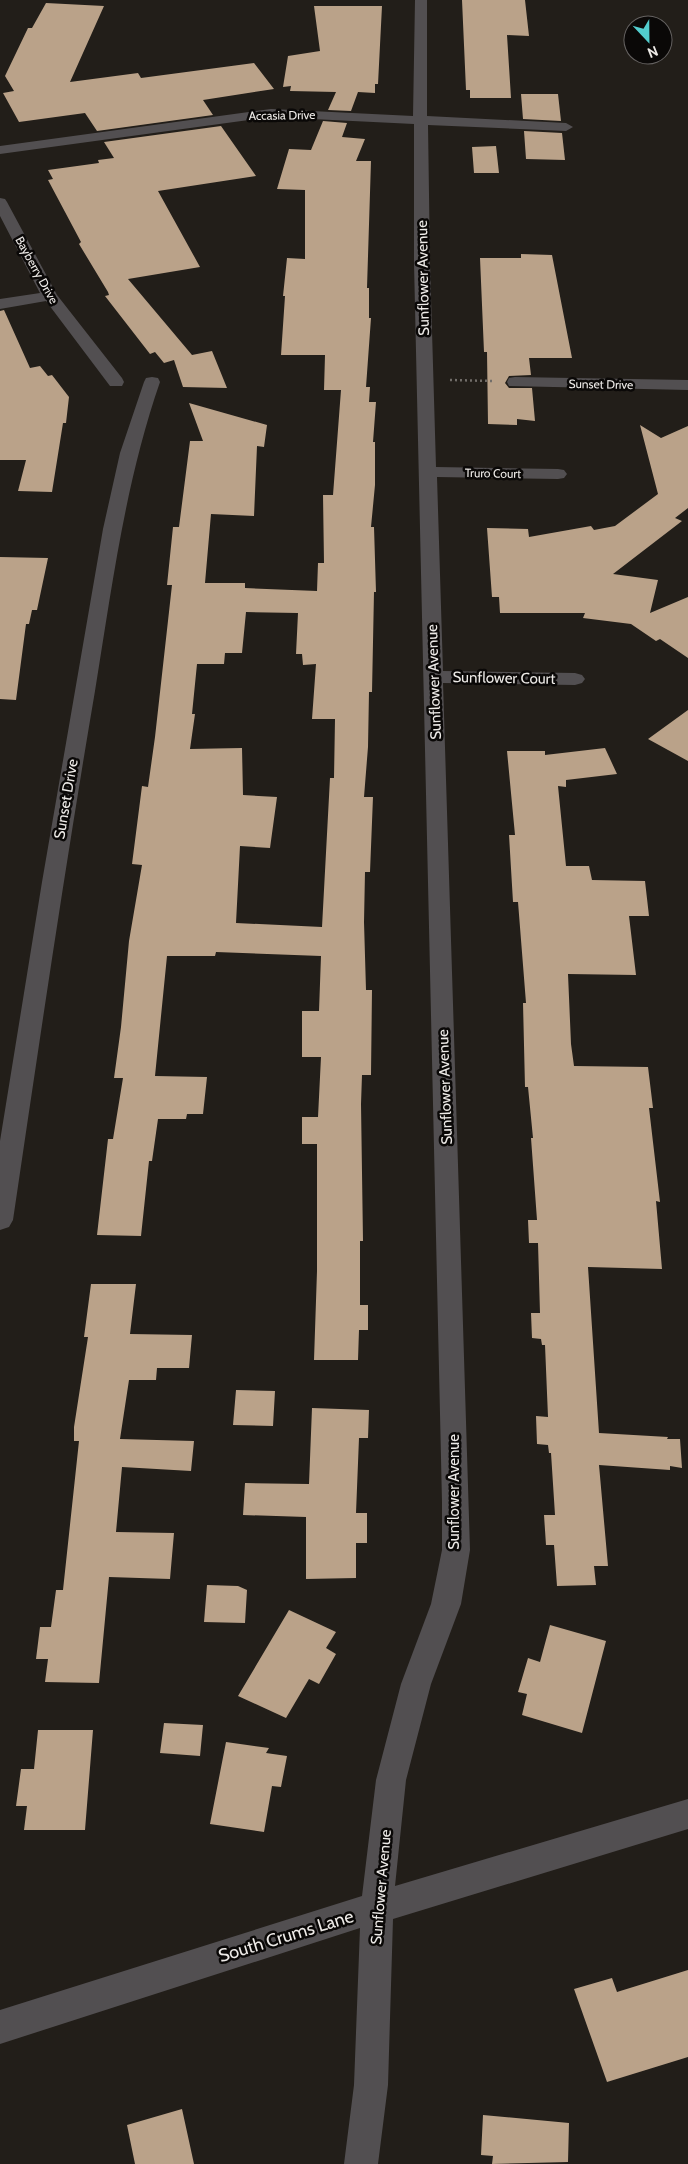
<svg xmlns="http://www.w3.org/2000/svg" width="688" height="2164" viewBox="0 0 688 2164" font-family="Cabin,sans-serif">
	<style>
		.building { fill: #baa289; fill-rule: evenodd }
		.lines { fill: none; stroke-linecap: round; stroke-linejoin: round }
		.path { stroke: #716d69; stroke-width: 2.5; stroke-dasharray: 2 3; stroke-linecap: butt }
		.minor { fill: #524f51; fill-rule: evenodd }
		.labels { text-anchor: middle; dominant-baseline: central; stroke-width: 5; stroke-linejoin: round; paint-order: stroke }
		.far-street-label { font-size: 12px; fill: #edeae7; stroke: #0a0807 }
		.street-label { font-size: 15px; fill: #edeae7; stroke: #0a0807 }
		.near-street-label { font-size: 18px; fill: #edeae7; stroke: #0a0807 }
	</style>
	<rect width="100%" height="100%" fill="#221e19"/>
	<path class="building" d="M462 0H525L529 36 507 35 511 98H470V90H466Z
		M46 3 104 6 70 82 138 73 141 78 254 63 274 89 203 100 213 115 97 131 85 113 19 122 3 93 14 91 5 76 28 28H32Z
		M314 6H382L378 84H375V93L358 92 351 111 328 110 336 92 290 91 291 86 283 87 288 56 320 51Z
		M521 94H558L561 121 523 119Z
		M323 121 347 123 342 137 365 139 356 161H371L367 288H369V318H371L366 387H370L369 402H376L373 442H375V485L371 527H374L376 592H374L372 692H369L368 747 364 797H373L370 872H365L364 922 366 990H372L371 1075H362L361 1104 363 1241H360V1305H368V1330H359L358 1360H314L317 1271V1144H302V1117H318L321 1057H302V1011H319L321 956 216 952 215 956H167L155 1076 207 1077 203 1114H187L186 1119H158L152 1161H149L141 1236 97 1235 108 1139H113L123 1078H114L121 1027 129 941 142 865 132 864 142 786 148 787 155 737 172 585H167L173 527H179L190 441H203L189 403 267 425 264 447 257 446 254 516 211 514 205 583H245V588L317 591 318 563H324L323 495H333L341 390H324L325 355H281L285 296H283L287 258 305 259V190L277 189 289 149 311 150ZM246 612 298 613 296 654H302L303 665 316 664 312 719H335L334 778H330L322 927 236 923 240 846 270 848 277 797 243 795 242 748 190 749 195 714H192L197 664H224L225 653H242Z
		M221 126 256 176 158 191 200 267 128 279 192 355 212 351 227 388 183 387 174 360 164 363 155 352 150 354 105 296 109 295 108 292 79 244 81 242 48 180 53 179 48 170 99 163 98 160 114 158 104 142Z
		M524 131 562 133 565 160 526 159Z
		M496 146 499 173H474L472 147Z
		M521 254 552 255 572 358H529L531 375 509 376 505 383 509 388H532L535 421 517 419V425L488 424 487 352H484L480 258H521Z
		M4 310 30 368 40 366 48 376 52 375 69 397 66 423H63L52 492 18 491 26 460H0V311Z
		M640 425 661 438 688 426V508L675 518 682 521 613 574 658 580 650 613 688 597V658L660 639 656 641 631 624 583 618 585 613H500L499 597H492L487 528 528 529 529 537 591 526 594 530 615 526 658 494Z
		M0 557 48 558 37 610H32L29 624H26L16 700 0 699Z
		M688 710V761L648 739Z
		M605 748 617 774 566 780V787L558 786 566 866H589L592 880 645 881 649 916H629L636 975 568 974 571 1044 574 1066 648 1067 653 1108H649L660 1202 656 1201 662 1269 588 1267 599 1433 668 1437 667 1439H680L682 1468 670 1466V1470L599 1465 608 1566H594L596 1585 557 1586 554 1545H546L544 1515H555L551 1453H549L548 1445 537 1444 536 1416 548 1417 545 1345H542L541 1339 532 1338 531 1313H540L538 1243H529L528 1220H537L531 1138H533L528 1087H525L523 1003H526L518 902H513L509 835H515L507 751H545V755Z
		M91 1284H136L130 1334 192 1335 189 1368H157L156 1380H129L120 1439 194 1441 191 1471 122 1467 116 1532 174 1533 170 1579 109 1577 99 1683 45 1682 48 1659H36L40 1627H51L56 1590H63L79 1441H74V1427L88 1337H84Z
		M236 1390 275 1391 273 1426 233 1425Z
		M312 1408 369 1410 368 1438H359L356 1513H367V1543H356V1578L306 1579V1517L243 1515 245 1483 309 1484Z
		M207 1585 238 1586 247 1590 245 1623 204 1622Z
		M289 1610 336 1632 326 1648 336 1654 319 1684 309 1679 286 1718 238 1696Z
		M550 1625 606 1641 582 1733 522 1715 527 1694 518 1692 528 1658 540 1662Z
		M164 1723 203 1725 200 1756 160 1753Z
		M38 1730H93L85 1830H24L27 1806H16L21 1769H34Z
		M226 1742 269 1748 266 1753 287 1756 281 1787 272 1786 264 1832 210 1824Z
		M688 1970V2057L607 2082 574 1989 612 1978 617 1992Z
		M182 2109 194 2164H135L127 2125Z
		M483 2115 569 2123 568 2162 492 2164 493 2156 481 2155Z"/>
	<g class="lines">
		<path class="path" d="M450 380 493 381"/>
		<path class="minor" d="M415 0H427V116L566 123 573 127 566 131 428 125 430 263 436 467 558 469 564 470 567 474 564 478 558 479 437 477 443 671 575 673 582 675 585 679 582 683 575 685 443 683 470 1550 461 1604 431 1684 406 1780 395 1886 688 1799V1829L393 1919 388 2085 378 2164H344L354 2085 360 1928 0 2044V2010L362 1896 376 1780 401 1684 431 1604 442 1550V1502L414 263V124L271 117 0 154V146L271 109 413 116Z
			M0 198 5 199 7 202 57 295 122 378 124 382 122 386H110L46 301 0 309V299L40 293 0 216Z
			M152 377 158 378 160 382C125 483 112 587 95 691 65 867 39 1044 13 1220L9 1227 0 1230V1141L42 882 103 529 120 453 144 382 146 378Z
			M515 377 688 380V390L509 386 507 382 509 378Z"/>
	</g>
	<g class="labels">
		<g class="far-street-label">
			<text transform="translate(282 115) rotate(-1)">Accasia Drive</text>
			<text transform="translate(37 270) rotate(61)">Bayberry Drive</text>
			<text transform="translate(601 384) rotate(1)">Sunset Drive</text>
			<text transform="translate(493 473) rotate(1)">Truro Court</text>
		</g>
		<g class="street-label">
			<text transform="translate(423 278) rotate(-91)">Sunflower Avenue</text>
			<text transform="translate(504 678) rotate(1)">Sunflower Court</text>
			<text transform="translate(434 682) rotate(-92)">Sunflower Avenue</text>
			<text transform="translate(66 799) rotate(-80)">Sunset Drive</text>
			<text transform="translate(445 1087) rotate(-92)">Sunflower Avenue</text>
			<text transform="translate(454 1492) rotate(-90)">Sunflower Avenue</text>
			<text transform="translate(381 1887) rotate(-85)">Sunflower Avenue</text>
		</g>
		<g class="near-street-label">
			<text transform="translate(286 1936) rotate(-17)">South Crums Lane</text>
		</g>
	</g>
	<g transform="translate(648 40) rotate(158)"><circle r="24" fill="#0a0807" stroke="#656261"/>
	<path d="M0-4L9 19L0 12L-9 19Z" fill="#52cdce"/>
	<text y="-8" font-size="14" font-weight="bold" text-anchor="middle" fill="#edeae7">N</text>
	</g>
</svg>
